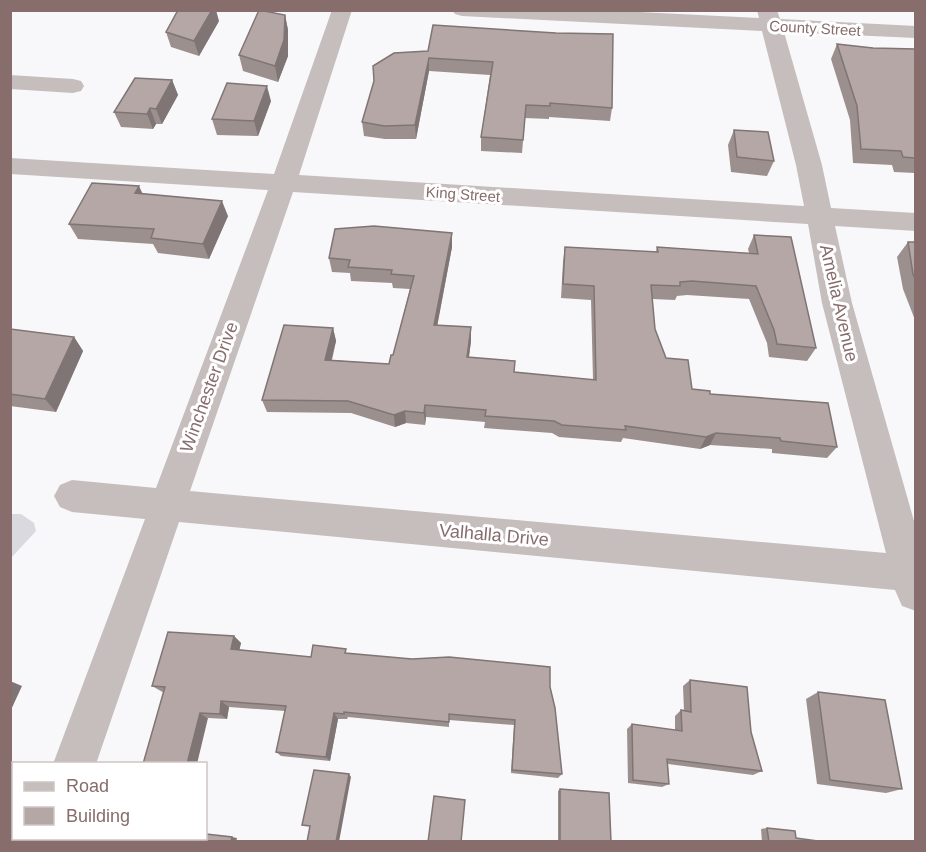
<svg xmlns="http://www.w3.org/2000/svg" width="926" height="852" viewBox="0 0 926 852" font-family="Helvetica,sans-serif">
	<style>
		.green { fill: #dbd9e0 }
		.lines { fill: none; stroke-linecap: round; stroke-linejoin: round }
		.minor { fill: #c6bdbd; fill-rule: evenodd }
		.wall { fill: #9c908f }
		.shaded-wall { fill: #7f7574 }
		.building { fill: #b5a7a6; stroke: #7f7574; stroke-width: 1.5 }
		.labels { text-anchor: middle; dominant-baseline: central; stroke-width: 6; stroke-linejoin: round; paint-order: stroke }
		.far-street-label { font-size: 15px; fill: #876d6b; stroke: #fff }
		.street-label { font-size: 18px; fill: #876d6b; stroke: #fff }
	</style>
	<rect width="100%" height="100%" fill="#f8f8fa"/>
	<path class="green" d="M11 514H21L34 523 36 531 11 558Z"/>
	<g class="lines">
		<path class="minor" d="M332 10H352L299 175 804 206 796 165 762 31 462 16 455 14 452 10H600L759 18 757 10H777L780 19 916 26V38L784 32 822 165 831 208 916 213V231L835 226 852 303 916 528V611L902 606 895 590 179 522 96 764H53L145 519 72 512 60 507 54 496 60 485 72 480 156 488 268 190 10 174V158L274 174ZM293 192 808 224 822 303 886 553 190 491Z
			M10 75 73 79 81 81 84 86 81 91 73 93 10 89Z
			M24 838H70L69 842H23Z"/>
	</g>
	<path class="wall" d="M285 15 288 30V56L278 82 243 71 239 55Z
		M219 21 199 56 171 47 166 32Z
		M433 25 612 108 610 121 549 117V119L525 118 522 153 481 151V137L490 75 429 71 416 139H385L364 136 362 122 428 51Z
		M837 44 873 48 915 49V173L894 172 892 165 853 163 850 120 831 59Z
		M172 80 178 95 162 124H156L153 129 121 127 114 112Z
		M271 101 258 136 217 135 212 119Z
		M734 130 774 161 767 176 731 172 728 145Z
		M142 194 228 216 209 259 158 253 153 244 78 239 69 224Z
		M754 235 816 348 807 361 769 357 767 343 749 299 687 295 677 296 675 300 652 299 655 329 666 358 692 389 710 394 837 447 827 458 772 453V449L710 445 700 449 623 438 621 442 559 437 552 433 484 428 485 422 426 417 425 425 406 423 395 427 351 413 267 412 262 400 333 328 336 341 332 360 389 364 393 355 410 289 393 288 392 283 351 281 350 273 332 272 329 258 452 247 437 325 471 341 469 357 514 372 593 380 591 300 561 298 563 262 565 247 656 252 657 247 749 253 748 249Z
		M908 242H915V320L903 289 897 257Z
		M10 329 74 337 83 351 56 412 10 406Z
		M234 636 241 643 239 650 311 657 348 653 550 687 562 774 558 778 511 773 514 725 449 720V727L348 717 347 719H338L330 761 281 756 276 752 285 711 229 707 227 719 208 718 152 686Z
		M690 680 751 732 762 771 753 775 668 764 669 784 662 787 628 783 627 729 632 724 675 730V716L681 710 684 711 683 686Z
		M818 692 902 789 886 793 817 784 806 699Z
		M560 789 611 842H558V791Z
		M767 828 796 838 825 842H762L761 829Z"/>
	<path class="shaded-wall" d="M212 10H216L219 21 199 56 194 41Z
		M285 15 288 30V56L278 82 275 66Z
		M429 58V71L416 139 415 125Z
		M172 80 178 95 162 124 156 109Z
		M267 86 271 101 258 136 254 121Z
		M150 108 156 124 153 129 147 114Z
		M139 186 146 201 135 193Z
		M222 201 228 216 209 259 203 244Z
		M452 233V247L435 338 434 325Z
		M471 327V341L467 370V357Z
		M333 328 336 341 328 373 325 360Z
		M74 337 83 351 56 412 45 399Z
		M425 405 426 417 425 425 424 413Z
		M405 411 406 423 395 427 394 415Z
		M716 433 710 445 700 449 706 437Z
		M234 636 241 643 238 656 231 649Z
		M10 681 22 686 10 712Z
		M221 701 229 707 227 719 220 714Z
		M200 713 208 718 197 764H187Z
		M334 713 338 719 330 761 326 757Z
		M349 774 351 777 339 842H336Z
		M232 837 237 838 236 842H231Z"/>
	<path class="building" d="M178 10H212L194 41 166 32Z
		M259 10 285 15 284 40 275 66 239 55Z
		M433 25 556 33 613 34 612 108 550 103V106L526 105 523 140 481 137 493 62 429 58 415 125 384 126 362 122 374 81 373 66 394 53 428 51Z
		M837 44 873 48 915 49V158L903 157 901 151 861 149 857 106Z
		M135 78 172 80 156 109 150 108 147 114 114 112Z
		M227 83 267 86 254 121 212 119Z
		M734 130 768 132 774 161 737 157Z
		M92 183 139 186 135 193 222 201 203 244 151 238 154 229 69 224Z
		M374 226 452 233 434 325 471 327 467 357 515 361 514 372 596 380 594 286 563 284 565 247 658 252 657 247 758 254 754 235 791 237 816 348 777 344 774 330 756 286 692 281 680 282V286L651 285 655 329 666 358 688 360 692 389 710 391V394L828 403 837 447 781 441 780 438 716 433 706 437 625 426 626 430 562 425 554 421 485 416 486 410 425 405 424 413 405 411 394 415 348 401 262 400 284 325 333 328 325 360 389 364 391 355H393L414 276 391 274 392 270 348 267 350 260 329 258 335 229Z
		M908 242H915V279L913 274Z
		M10 329 74 337 45 399 10 394Z
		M168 632 234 636 231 649 311 657 313 645 346 649 345 653 412 659 449 657 550 667V687L555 708 562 774 512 770 515 720 449 714V722L344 712V714L334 713 326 757 276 752 286 706 221 701 220 714 200 713 187 764H143L165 687 152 686Z
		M690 680 747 687 751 732 762 771 667 759 669 784 633 780 632 724 682 731 681 710 691 712Z
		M818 692 885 700 902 789 830 780Z
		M314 770 349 774 336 842H307L310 826 302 825Z
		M560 789 609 793 611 842H560Z
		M434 796 465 800 461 842H428Z
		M767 828 795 831 796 838 825 842H769Z
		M206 834 232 837 231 842H186L187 838H206Z"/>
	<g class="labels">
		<g class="far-street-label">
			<text transform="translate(815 28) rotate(3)">County Street</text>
			<text transform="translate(463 194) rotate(4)">King Street</text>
		</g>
		<g class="street-label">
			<text transform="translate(839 303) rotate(77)">Amelia Avenue</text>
			<text transform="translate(209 387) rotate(-70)">Winchester Drive</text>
			<text transform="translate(494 535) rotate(5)">Valhalla Drive</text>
		</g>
	</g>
	<rect width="926" height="852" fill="none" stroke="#876d6b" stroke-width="24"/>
	<rect x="12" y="762" width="195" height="78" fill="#ffffff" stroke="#cfc5c4" stroke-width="1.5"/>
	<rect x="24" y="782" width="30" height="9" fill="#c6bdbd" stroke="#cfc5c4" stroke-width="1.5"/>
	<text x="66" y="792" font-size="18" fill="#876d6b">Road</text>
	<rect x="24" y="807" width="30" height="18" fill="#b5a7a6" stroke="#cfc5c4" stroke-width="1.5"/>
	<text x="66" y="822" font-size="18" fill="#876d6b">Building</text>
</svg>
